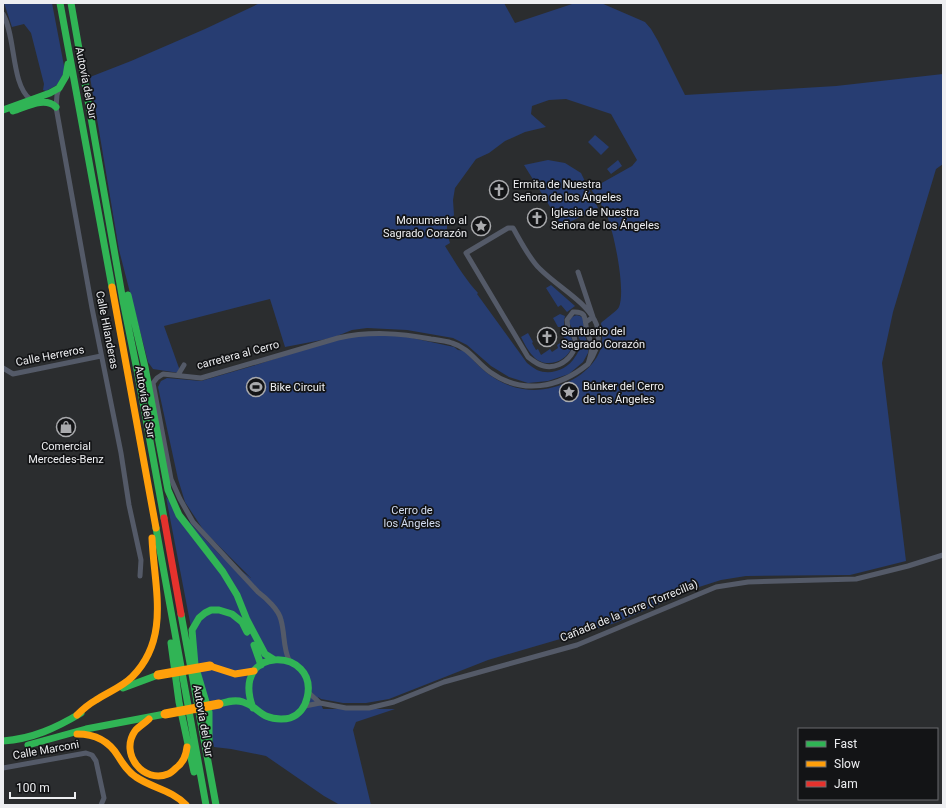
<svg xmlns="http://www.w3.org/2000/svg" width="946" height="808" viewBox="0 0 946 808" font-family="Roboto,sans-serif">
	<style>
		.green { fill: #273d72 }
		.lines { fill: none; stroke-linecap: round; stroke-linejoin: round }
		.street { stroke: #545a68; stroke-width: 5 }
		.fast { stroke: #30b455; stroke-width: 7 }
		.slow { stroke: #ff9f0a; stroke-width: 7 }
		.jam { stroke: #e5322d; stroke-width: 7 }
		.slow-bridge { stroke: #ff9f0a; stroke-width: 9 }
		.labels { text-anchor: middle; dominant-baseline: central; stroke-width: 3.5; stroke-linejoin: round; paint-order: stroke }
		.street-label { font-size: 11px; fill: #edeef1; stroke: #131416 }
		.poi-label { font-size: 11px; fill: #edeef1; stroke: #131416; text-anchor: start }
		.park-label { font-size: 11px; fill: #d2dcf0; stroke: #131416 }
	</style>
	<rect width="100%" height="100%" fill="#2b2d2f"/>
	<path class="green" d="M4 3H52L65 71 57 85 46 91 43 90 44 84 31 33 24 24 12 27Z
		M260 3H504L515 23 575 3H601L645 22 651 29 658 41 685 95 836 86 943 74V164L936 169 893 312 882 363 906 561 850 575 746 576 721 580 699 587 615 623 488 660 389 699 366 703H343L321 699 318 697 323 709H395L356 722 353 730 371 805H340L324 796 266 756 231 749 214 747 166 497 221 556 251 578 204 531 185 502 178 479 158 387 161 381 167 378 201 381 259 364 338 338 370 335 403 336 454 347 458 350 466 351C480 370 499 385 523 389 550 394 587 379 599 353 604 344 602 334 601 323 605 319 617 311 619 307 626 291 614 232 607 216 604 208 596 197 591 189L632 166 637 160 611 114 566 99 549 100 532 106 531 114 546 127 525 132 505 141 489 153 476 159 455 188 453 200 454 215 447 226V233L450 243 445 246C455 262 465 279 478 293L477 294 527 363C530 365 533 368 537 370 551 376 568 369 575 357 578 353 581 347 581 343 579 334 571 330 569 321 573 315 577 313 583 318L585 336 589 346 588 353 583 362 569 374 548 381 528 383 509 377 491 366 467 345 453 338 407 330 367 328 352 330 332 338 285 347 270 299 164 326 179 368V373L153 369 148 362 119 250 90 77 131 61 205 29Z
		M595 135 609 147 601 155 588 142Z
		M548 160 565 163 581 173 598 208 562 226 524 165Z
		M618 160 622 166 611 174 607 169Z
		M551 285 575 306 567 312 561 305 558 307 546 288Z
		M560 314 565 316C560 332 576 334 572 347 566 363 544 369 533 356 528 351 524 343 521 337L528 333 533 342 532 343 536 350 538 349 541 355 550 349 552 352 558 348 557 345 565 340 562 334 564 333 560 327H558L553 318Z"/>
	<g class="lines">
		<path class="street" d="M3 14C16 37 11 84 30 99
			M59 88 57 95 56 107 92 308 121 453 129 505 141 560 140 576
			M508 228H513C520 240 530 260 540 269 569 298 621 317 588 364 590 357 593 350 591 343 590 339 588 335 587 331 584 320 588 311 573 312L567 320 568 329C587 344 565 371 544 366 538 365 533 361 528 357L466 253Z
			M578 272 593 317 586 322
			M3 368 13 374 101 356
			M178 375 184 365
			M289 660C283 648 285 634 281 620 279 610 266 598 258 592L193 522 180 499 171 479 153 383 157 378 163 374 201 378 338 338C370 331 399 333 431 339 438 340 446 341 452 343 469 348 476 362 490 372 522 395 559 388 588 364
			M309 693 320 703
			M305 706 320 703 346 708H369L394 702 444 682 577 645 716 587 748 582 856 579 908 566 943 555
			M3 768 86 753 92 755 96 761 104 798 101 805"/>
		<path class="fast" d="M60 3 112 287
			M71 3 123 301 138 375 164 518
			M59 88 66 76 68 64
			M3 110 50 93 59 88
			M13 111C26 107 45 96 56 107
			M128 295 145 367 168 490 179 515 223 572 237 595 247 620 265 654 273 659
			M156 528 206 805
			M181 614 216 805
			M171 643 179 702 194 772
			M254 645 261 665
			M123 688 158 675
			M219 704C226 702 235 699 243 702 259 707 260 719 281 719 284 719 287 719 290 718 299 715 305 707 307 698 320 647 229 644 253 708
			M3 741C32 739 56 728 81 713
			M28 745 86 729 165 714
			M209 745V712L195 665 192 630 199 618 205 613 211 610H219L232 614 242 622 247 632"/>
		<path class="slow" d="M112 287 156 528
			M210 666 235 674 254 671
			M77 715C83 709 89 704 96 700 108 692 122 687 132 677 171 638 154 587 152 538
			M149 719C145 723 138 727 135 731 119 754 144 784 168 774 171 773 174 770 176 768 183 763 186 756 187 747
			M77 734C94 734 109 741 118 756 123 764 128 772 136 777 152 788 172 790 186 805"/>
		<path class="jam" d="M164 518 181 614"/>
		<path class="slow-bridge" d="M158 675 210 666
			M165 714 219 704"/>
	</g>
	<defs>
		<symbol id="church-ring" viewBox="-11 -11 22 22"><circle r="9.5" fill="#131416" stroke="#a9aaad" stroke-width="1.5"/><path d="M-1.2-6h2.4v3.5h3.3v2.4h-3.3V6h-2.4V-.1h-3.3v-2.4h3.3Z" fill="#a9aaad"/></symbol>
		<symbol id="sight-ring" viewBox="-11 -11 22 22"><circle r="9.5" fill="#131416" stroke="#a9aaad" stroke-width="1.5"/><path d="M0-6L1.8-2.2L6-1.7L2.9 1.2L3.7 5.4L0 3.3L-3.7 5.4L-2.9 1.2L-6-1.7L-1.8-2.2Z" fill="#a9aaad"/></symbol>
		<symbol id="stadium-ring" viewBox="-11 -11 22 22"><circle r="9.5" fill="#131416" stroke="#a9aaad" stroke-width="1.5"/><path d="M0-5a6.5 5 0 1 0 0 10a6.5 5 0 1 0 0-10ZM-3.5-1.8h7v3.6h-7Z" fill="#a9aaad"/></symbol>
		<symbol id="shop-ring" viewBox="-11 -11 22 22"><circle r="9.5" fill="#131416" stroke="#a9aaad" stroke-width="1.5"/><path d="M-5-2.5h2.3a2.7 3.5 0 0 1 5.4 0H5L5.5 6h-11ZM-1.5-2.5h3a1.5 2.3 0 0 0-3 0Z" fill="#a9aaad"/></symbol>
	</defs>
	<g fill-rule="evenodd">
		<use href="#church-ring" x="488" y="179" width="22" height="22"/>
		<use href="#church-ring" x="526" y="207" width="22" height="22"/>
		<use href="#sight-ring" x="470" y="215" width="22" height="22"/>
		<use href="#church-ring" x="536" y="326" width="22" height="22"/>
		<use href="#stadium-ring" x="245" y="376" width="22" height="22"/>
		<use href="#sight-ring" x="558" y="381" width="22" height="22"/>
		<use href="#shop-ring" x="55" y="416" width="22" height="22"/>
	</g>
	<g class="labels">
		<g class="street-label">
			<text transform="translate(86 83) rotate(79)">Autovía del Sur</text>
			<text transform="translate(107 330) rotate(79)">Calle Hilanderas</text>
			<text transform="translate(238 355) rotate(-15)">carretera al Cerro</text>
			<text transform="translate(50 356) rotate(-11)">Calle Herreros</text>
			<text transform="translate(145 402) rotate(80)">Autovía del Sur</text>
			<text transform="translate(629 611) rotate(-22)">Cañada de la Torre (Torrecilla)</text>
			<text transform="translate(203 721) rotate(80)">Autovía del Sur</text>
			<text transform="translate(46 750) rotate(-10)">Calle Marconi</text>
		</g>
		<g class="poi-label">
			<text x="513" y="184">Ermita de Nuestra<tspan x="513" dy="13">Señora de los Ángeles</tspan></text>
			<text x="551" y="212">Iglesia de Nuestra<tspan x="551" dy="13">Señora de los Ángeles</tspan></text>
			<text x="467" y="220" text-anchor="end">Monumento al<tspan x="467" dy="13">Sagrado Corazón</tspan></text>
			<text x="561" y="331">Santuario del<tspan x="561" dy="13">Sagrado Corazón</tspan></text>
			<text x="583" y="386">Búnker del Cerro<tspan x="583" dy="13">de los Ángeles</tspan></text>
			<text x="270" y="387">Bike Circuit</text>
			<text x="66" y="446" text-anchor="middle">Comercial<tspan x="66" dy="13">Mercedes-Benz</tspan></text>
		</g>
		<g class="park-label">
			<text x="412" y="510">Cerro de<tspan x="412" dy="13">los Ángeles</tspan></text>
		</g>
	</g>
	<rect width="946" height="808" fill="none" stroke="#edeef1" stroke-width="8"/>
	<rect x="798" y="728" width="140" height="72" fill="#131416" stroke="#6a6b6e"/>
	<rect x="806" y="741" width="20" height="6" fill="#30b455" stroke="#6a6b6e"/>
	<text x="834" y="748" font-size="12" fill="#edeef1">Fast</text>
	<rect x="806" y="761" width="20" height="6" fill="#ff9f0a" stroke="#6a6b6e"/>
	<text x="834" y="768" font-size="12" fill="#edeef1">Slow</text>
	<rect x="806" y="781" width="20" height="6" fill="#e5322d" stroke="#6a6b6e"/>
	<text x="834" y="788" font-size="12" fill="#edeef1">Jam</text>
	<path d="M10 792v6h65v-6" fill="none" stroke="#edeef1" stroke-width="2"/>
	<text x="16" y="792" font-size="12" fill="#edeef1" stroke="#131416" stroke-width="3" paint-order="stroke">100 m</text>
</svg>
